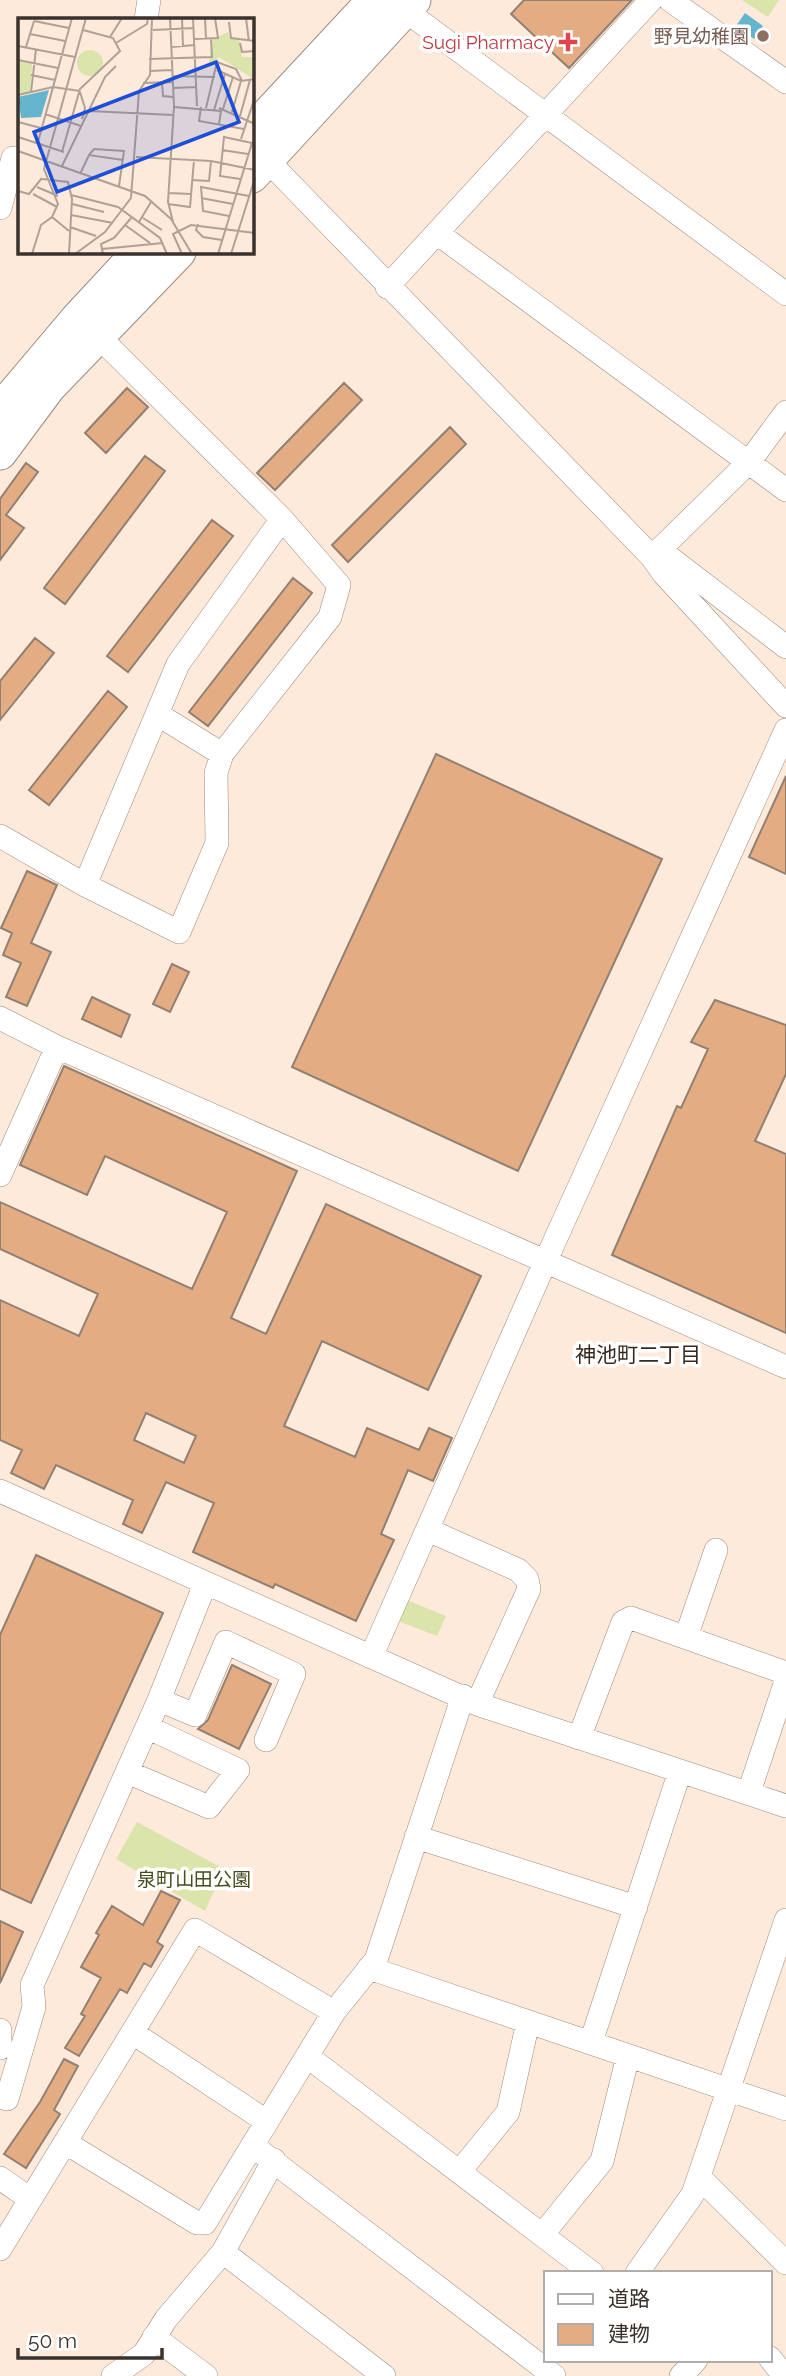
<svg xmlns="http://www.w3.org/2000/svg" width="786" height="2376" viewBox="0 0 786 2376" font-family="Raleway,'Noto Sans JP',sans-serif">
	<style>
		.green { fill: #dbe4aa }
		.water { fill: #65b4cd }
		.building { fill: #e4ac83; stroke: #928073; stroke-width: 2; fill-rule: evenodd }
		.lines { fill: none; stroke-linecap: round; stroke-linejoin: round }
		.minor-casing { stroke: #9c8a7c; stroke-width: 24 }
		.highway-casing { stroke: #9c8a7c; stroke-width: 35 }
		.minor { stroke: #fff; stroke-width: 23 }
		.highway { stroke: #fff; stroke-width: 33 }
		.education-dot { fill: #8d6e63; stroke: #fff; stroke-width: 2.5 }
		.health-dot { fill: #e0444e; stroke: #fff; stroke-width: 2.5 }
		.labels { text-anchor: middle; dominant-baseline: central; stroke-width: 7; stroke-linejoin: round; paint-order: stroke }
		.education-label { font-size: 19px; fill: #785e54; stroke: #fff; text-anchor: end }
		.health-label { font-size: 19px; fill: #be3a42; stroke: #fff; text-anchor: end }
		.park-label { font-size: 19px; fill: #464c1c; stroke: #fff }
		.neighbourhood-label { font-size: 21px; fill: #38291e; stroke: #fff }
		.inset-road { fill: none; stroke: #b0a095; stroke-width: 2 }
		.view { fill: #1d4ed8; fill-opacity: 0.15; stroke: #1d4ed8; stroke-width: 3.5 }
		.inset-edge { fill: none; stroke: #3a322c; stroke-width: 3.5 }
	</style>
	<rect width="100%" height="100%" fill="#feeadb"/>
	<path class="green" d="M742 0H779L768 17Z
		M404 1599 446 1616 437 1636 395 1620Z
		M137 1822 224 1869 205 1911 116 1859Z"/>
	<path class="water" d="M745 13 763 26 754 39 736 26Z"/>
	<path class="building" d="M524 0H632L569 68 511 14Z
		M344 383 362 400 275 490 257 473Z
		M127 388 148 407 106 453 85 433Z
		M450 427 466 444 348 562 332 545Z
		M145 456 165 471 65 604 44 588Z
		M26 463 38 472 6 515 24 528 0 560V499Z
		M212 520 233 536 128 672 107 656Z
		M293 578 312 593 208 726 189 712Z
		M35 638 54 653 0 720V681Z
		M108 691 127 707 49 805 29 790Z
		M436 754 662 859 518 1171 292 1067Z
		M786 776V874L749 857Z
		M27 871 57 885 31 943 51 952 27 1006 6 997 21 963 3 955 12 933 1 928Z
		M172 964 189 972 170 1012 153 1004Z
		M92 997 130 1015 121 1037 82 1019Z
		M715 1000 786 1025V1074L755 1141 786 1154V1333L612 1255 677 1106 681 1108 708 1049 691 1042Z
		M64 1066 297 1171 231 1318 266 1334 326 1204 481 1276 428 1390 322 1341 284 1426 355 1457 367 1428 419 1450 429 1428 452 1438 433 1481 408 1470 381 1534 394 1540 356 1621 275 1584 273 1588 193 1552 214 1503 166 1482 142 1533 123 1524 133 1500 56 1465 44 1489 11 1473 22 1450 0 1440V1300L79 1336 98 1294 0 1249V1202L192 1289 227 1212 105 1156 87 1195 20 1165ZM146 1413 196 1436 184 1463 134 1440Z
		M36 1555 163 1613 31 1903 0 1889V1635Z
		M232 1665 271 1684 239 1749 198 1729 208 1720Z
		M161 1891 180 1900 157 1942 163 1946 151 1967 144 1963 127 1993 120 1989 79 2056 65 2048 85 2016 81 2014 101 1978 81 1967 99 1935 96 1933 112 1906 143 1925Z
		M0 1921 23 1932 0 1983Z
		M64 2059 78 2066 54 2110 60 2114 26 2168 4 2154 40 2102Z"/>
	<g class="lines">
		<defs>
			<path id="minor" d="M670 0 786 82
				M394 2 786 294
				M146 19 149 0
				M267 160 652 557 664 574 786 706
				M0 208 13 158
				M437 233 786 490
				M387 287 651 0
				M661 551 786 647
				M652 557 749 462 786 412
				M157 714 222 754
				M0 836 85 885 179 932 217 843 216 773 222 754 330 617 339 585 282 519
				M85 885 178 664 282 519 98 336
				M0 1018 57 1047 786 1367
				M0 1175 57 1047
				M0 1491 477 1704 786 1806
				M428 1530 518 1570 527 1579 529 1589 477 1704
				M686 1637 716 1550
				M371 1657 546 1260 786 730
				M159 1700 195 1715 226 1642 294 1674 266 1740
				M579 1738 623 1622 631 1618 786 1673
				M127 1772 209 1807 238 1770 147 1727
				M749 1792 786 1681
				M416 1837 636 1907
				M369 1968 786 2109
				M0 2030V2048
				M133 2033 266 2121
				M591 2042 680 1771
				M307 2056 592 2273
				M0 2097 7 2099 34 2007 32 1985 159 1700 205 1584
				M66 2143 197 2223H205L334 2012 376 1960 463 1696
				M253 2146 554 2376
				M460 2171 508 2112 528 2022
				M699 2177 786 2263
				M0 2178 30 2199
				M542 2235 602 2161 628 2056
				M0 2249 195 1930 334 2012
				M223 2252 384 2376
				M637 2273 693 2194 786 1920
				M154 2337 206 2376
				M770 2358 784 2376
				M113 2376 144 2354 166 2319 223 2252 274 2160
				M681 2376 696 2360"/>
			<path id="highway" d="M252 131 374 0
				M252 176 414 0
				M0 410 77 319 139 252
				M0 453 49 387 179 252"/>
		</defs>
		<use href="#minor" class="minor-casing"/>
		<use href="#highway" class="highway-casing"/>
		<use href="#minor" class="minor"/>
		<use href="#highway" class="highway"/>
	</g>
	<circle class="education-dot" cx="763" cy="36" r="7"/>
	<path class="health-dot" d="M564.5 31.5h7v7h7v7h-7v7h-7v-7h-7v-7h7z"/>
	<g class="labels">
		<g class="education-label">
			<text x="749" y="36">野見幼稚園</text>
		</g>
		<g class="health-label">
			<text x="554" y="42">Sugi Pharmacy</text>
		</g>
		<g class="park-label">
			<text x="194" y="1879">泉町山田公園</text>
		</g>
		<g class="neighbourhood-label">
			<text x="638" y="1354">神池町二丁目</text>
		</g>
	</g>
	<g transform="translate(18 18)">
		<rect width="236" height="236" fill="#feeadb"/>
		<path d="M210 14 212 20 221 21 224 39H235L234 60 201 39 190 48 195 21ZM59 45a13 13 0 1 1 26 0a13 13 0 1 1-26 0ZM0 43 14 46 12 74 0 77Z" fill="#dbe4aa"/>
		<path d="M31 72 23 99 3 100 0 79Z" fill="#65b4cd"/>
		<path class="inset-road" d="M152 0 156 88 150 184 155 204M164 0 165 28M175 0 179 88M187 0 188 21M228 0 231 24M16 3 51 10M211 4 213 20 237 23M135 12 176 10M12 16 47 23M92 19 104 0M176 21 200 20 197 0M98 25 129 6 130 0M222 25 224 34 237 33M0 28 57 39M8 29 16 3M153 29 177 27M131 41 194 39 193 21M0 42 40 50M199 52 223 63 237 61M132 53 154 52M13 57 37 62M154 58 197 59M125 65 154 64M144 65 145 78 155 79M155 70 178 69M13 74 18 31M62 74 67 90 64 101M0 77 35 69 62 73M156 89 203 93 201 106M183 89 181 103 226 111M188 90 199 44 218 51 224 63M201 90 237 106M205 91 215 59M196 92 207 56M71 93 155 97M214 94 223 63M27 96 63 108M222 98 232 62M0 104 23 110M0 119 46 134M223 121 237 79M20 124 54 0M204 132 230 136M0 133 127 178 153 201 174 236M44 134 62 71 102 33 95 20 65 12M71 137 76 131 106 133 101 168M118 139 193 143 237 152M44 148 87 59 98 48M62 156 71 137 105 142M24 161 50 164 54 181 51 236M174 162 191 163 193 143M19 169 40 178M0 173 11 176 24 160M151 175 173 176M15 176 39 189M53 177 100 189 142 220 149 236M183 180 215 186M54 186 86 194M150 186 172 189 176 142M53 197 95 205M211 198 185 193 183 169 231 178M34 199 51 213M125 200 144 212M121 204 133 184M180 206 178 212 185 219 204 222M107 207 132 225M52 209 78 218M84 231 145 225M14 236 23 207 34 199 40 186 26 151 68 0M57 236 87 214 113 180 121 73 132 57 134 0M85 236 83 226 96 220 114 199M164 236 155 216 173 207 237 215M200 236 234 125 206 119 202 158 222 161M213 236 237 160"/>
		<path class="view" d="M198 44 221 104 39 174 16 114Z"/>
		<rect width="236" height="236" class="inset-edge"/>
	</g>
	<rect x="544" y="2271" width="228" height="91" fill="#ffffff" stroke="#b0adab" stroke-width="2"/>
	<rect x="558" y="2294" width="35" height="10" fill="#ffffff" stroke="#b0adab" stroke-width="2"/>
	<text x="608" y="2306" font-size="21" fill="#3a322c">道路</text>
	<rect x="558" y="2324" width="35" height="21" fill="#e4ac83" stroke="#b0adab" stroke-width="2"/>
	<text x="608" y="2341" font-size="21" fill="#3a322c">建物</text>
	<path d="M18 2348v10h144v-10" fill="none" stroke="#3a322c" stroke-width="3.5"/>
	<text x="28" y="2348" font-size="21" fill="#3a322c" stroke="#ffffff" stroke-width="5" paint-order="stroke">50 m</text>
</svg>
